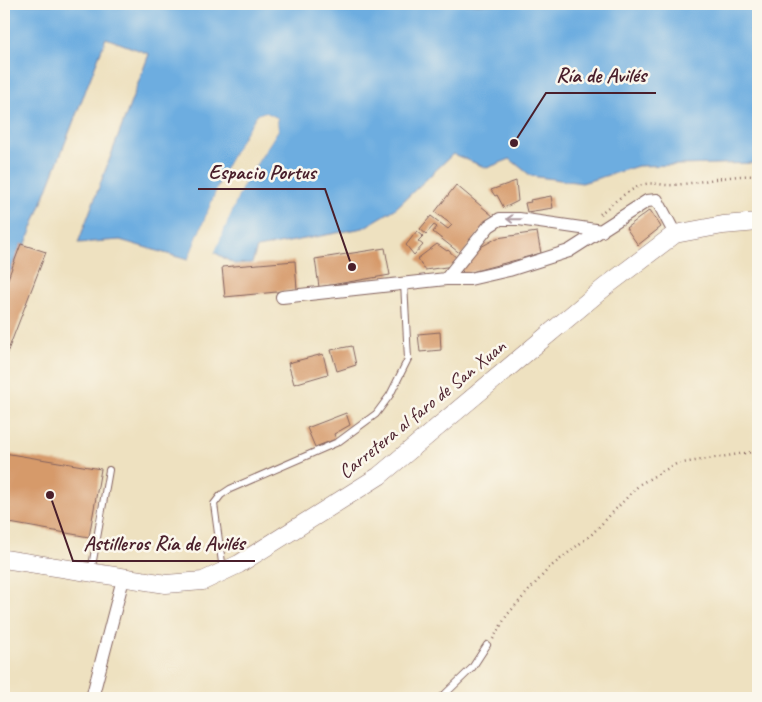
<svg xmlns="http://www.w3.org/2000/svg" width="762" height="702" viewBox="0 0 762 702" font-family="Caveat,sans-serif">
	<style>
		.water { fill: #6dade0; stroke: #5c6686 }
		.pier { fill: #eee1c0 }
		.building { fill: #d69a6a }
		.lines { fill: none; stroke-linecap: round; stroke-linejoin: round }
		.lane-casing { stroke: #83635f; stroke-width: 8 }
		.street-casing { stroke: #83635f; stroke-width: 14 }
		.secondary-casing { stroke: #83635f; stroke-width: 19 }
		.path { stroke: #83635f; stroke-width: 2.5; stroke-dasharray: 1 4; stroke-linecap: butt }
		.lane { stroke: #fff; stroke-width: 6 }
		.street { stroke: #fff; stroke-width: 12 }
		.secondary { stroke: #fff; stroke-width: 18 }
		.oneway { stroke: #ae9aa0 }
		.labels { text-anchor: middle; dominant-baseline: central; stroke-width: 5; stroke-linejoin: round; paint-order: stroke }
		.street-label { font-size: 20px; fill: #4a1f2b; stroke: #fbf7ec }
		.leader { fill: none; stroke: #4a1f2b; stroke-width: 2 }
		.callout-dot { fill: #4a1f2b; stroke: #fbf7ec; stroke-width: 2 }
		.callout-label { font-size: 21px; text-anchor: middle; font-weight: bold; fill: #4a1f2b; stroke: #fbf7ec; stroke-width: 5; stroke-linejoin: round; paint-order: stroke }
	</style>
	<rect width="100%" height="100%" fill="#fbf7ec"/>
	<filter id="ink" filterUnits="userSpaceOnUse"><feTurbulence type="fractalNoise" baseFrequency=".02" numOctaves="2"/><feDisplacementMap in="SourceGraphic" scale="10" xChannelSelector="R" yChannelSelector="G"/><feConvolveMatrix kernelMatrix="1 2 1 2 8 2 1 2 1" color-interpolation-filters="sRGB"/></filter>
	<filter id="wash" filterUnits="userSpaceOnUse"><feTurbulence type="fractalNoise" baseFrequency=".0096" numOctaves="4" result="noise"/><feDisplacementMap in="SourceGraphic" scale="20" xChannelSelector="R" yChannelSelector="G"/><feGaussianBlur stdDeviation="1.12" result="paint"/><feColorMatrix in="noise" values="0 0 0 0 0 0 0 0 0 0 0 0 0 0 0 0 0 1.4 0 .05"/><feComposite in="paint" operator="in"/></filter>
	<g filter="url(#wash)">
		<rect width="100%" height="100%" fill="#eee1c0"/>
		<path class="water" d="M4 4H758V163L638 166 582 183 531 176 510 159 487 168 453 154 395 209 363 228 257 248 252 263 234 264 214 252 243 185 278 130 277 118 265 112 257 115 246 132 226 167 188 260 120 240 78 243 149 54 106 38 25 246 21 244 7 280 4 279Z"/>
		<path class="pier" d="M265 112 277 118 278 130 243 185 214 254 212 251 241 184 275 129V120L265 115 259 117 229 168 194 252 190 260H188L226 167 246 132 257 115Z"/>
		<g id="blocks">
			<path class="building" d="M516 181 518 201 504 208 497 195 495 196 491 190Z
				M456 185 493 216 462 255 433 232 437 227 434 225 426 234 420 229 431 216 448 229 452 225 435 212Z
				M551 196 553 208 527 212 525 203 531 202 530 200Z
				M650 210 661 227 638 245 626 228Z
				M417 231 423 236 418 241 423 245 414 255 406 245Z
				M537 232 541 253 523 258 524 262 521 263 520 259 464 274 461 269 479 248 497 238Z
				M21 244 46 252 7 353 4 351V289Z
				M437 244 447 251 448 250 458 259 453 266 425 270 417 259Z
				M385 248 390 275 319 287 315 259Z
				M295 261 297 290 225 297 222 267Z
				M440 332 441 350 420 352 418 334Z
				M352 346 356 365 337 371 331 350Z
				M323 354 328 374 294 384 288 363Z
				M346 413 350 425 334 434 336 439 315 447 307 428Z
				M4 453 101 469 89 537 4 522Z"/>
		</g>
	</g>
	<g filter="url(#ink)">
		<use href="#blocks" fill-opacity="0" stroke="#83635f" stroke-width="1"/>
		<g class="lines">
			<defs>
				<path id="lane" d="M223 570 214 504 221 495 230 489 338 442 376 414 390 395 408 359 404 283
					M91 572 109 470
					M441 698 472 668 487 645"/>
				<path id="street" d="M602 231 519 219H500L489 226 446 279H470L509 270 569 251 647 201 657 200 675 234
					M282 297 446 279
					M92 698 123 579"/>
				<path id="secondary" d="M4 559 166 584 203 581 239 564 379 476 605 287 675 234 723 225 758 222"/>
			</defs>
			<use href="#lane" class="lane-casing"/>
			<use href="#street" class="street-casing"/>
			<use href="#secondary" class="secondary-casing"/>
			<path class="path" d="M600 214C612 204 626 191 642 185 652 181 662 186 673 185 702 183 729 174 758 176
				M493 639 507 615 549 568 592 534 640 484 676 464 752 452 758 453"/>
			<use href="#lane" class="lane"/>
			<use href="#street" class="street"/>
			<use href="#secondary" class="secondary"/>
		</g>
		<defs><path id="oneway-shaft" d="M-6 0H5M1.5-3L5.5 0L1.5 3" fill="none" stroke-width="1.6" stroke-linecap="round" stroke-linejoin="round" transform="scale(1.25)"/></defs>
		<use class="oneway" href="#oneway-shaft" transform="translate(514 219) rotate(-179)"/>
	</g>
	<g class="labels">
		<g class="street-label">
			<text transform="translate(422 409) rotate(-39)">Carretera al faro de San Xuan</text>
		</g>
	</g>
	<path class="leader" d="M514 143L546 93H656M352 267L325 189H198M50 495L73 561H255"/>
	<g class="callout-dot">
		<circle cx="514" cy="143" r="5"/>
		<circle cx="352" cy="267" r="5"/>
		<circle cx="50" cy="495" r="5"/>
	</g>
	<g class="callout-label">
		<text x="601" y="82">Ría de Avilés</text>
		<text x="262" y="179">Espacio Portus</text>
		<text x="164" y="550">Astilleros Ría de Avilés</text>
	</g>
	<rect width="762" height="702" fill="none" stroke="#fbf7ec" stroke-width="20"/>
</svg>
